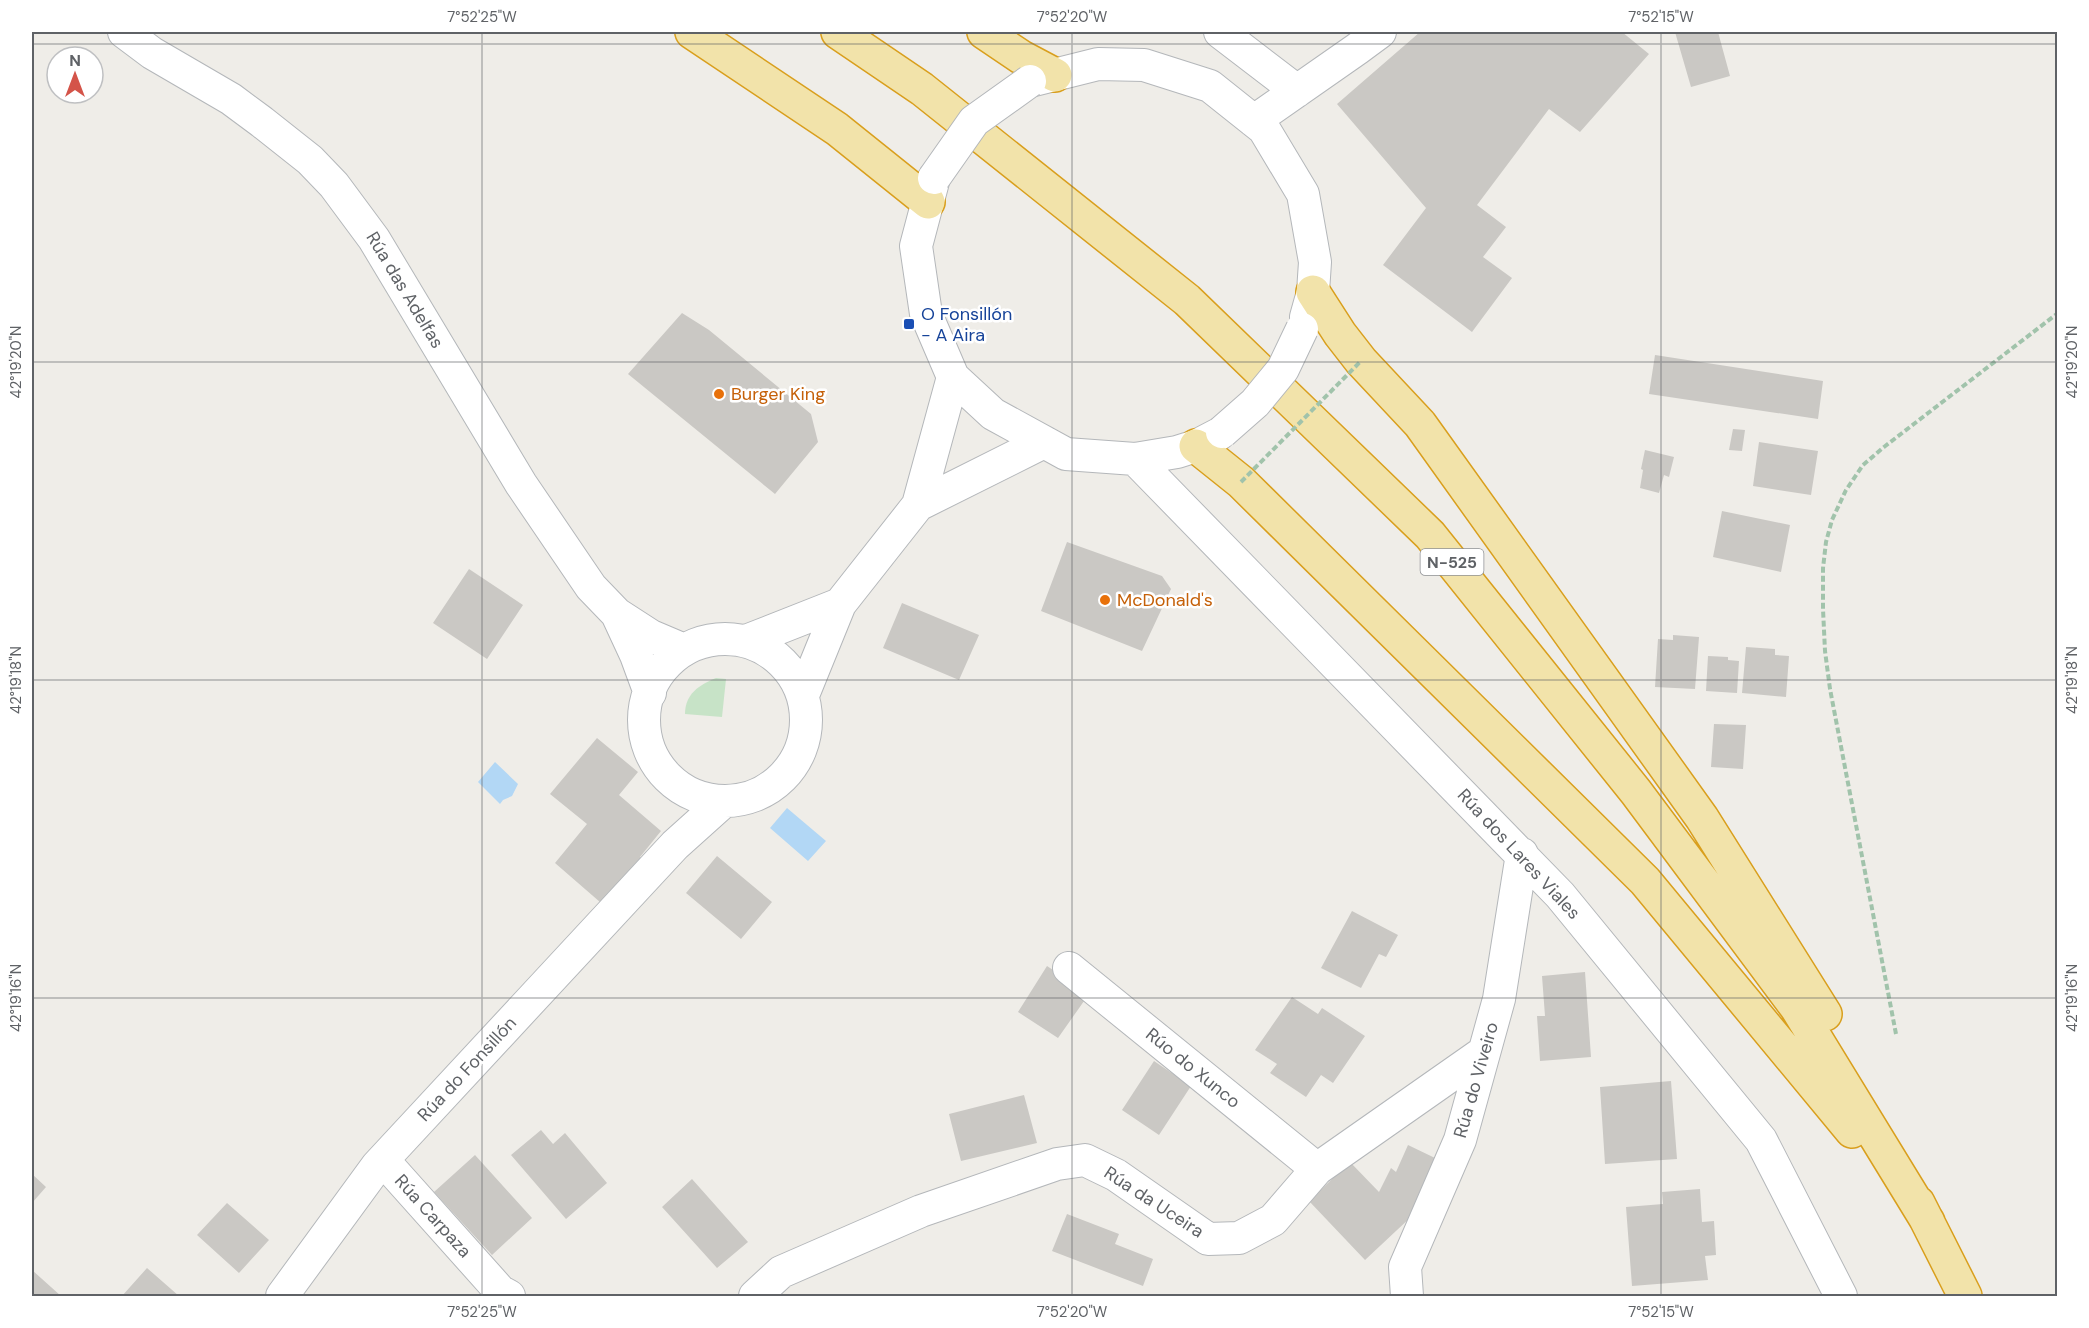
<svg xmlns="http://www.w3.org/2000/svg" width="2089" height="1328" viewBox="0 0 2089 1328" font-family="'DM Sans',sans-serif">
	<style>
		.green { fill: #c7e3c7 }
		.water { fill: #b2d7f5 }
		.building { fill: #cac8c4 }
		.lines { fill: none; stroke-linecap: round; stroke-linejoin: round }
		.minor-casing { stroke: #b4b7ba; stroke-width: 34 }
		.trunk-casing { stroke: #d99f1d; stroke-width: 36 }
		.path { stroke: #a1c3ab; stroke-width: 4; stroke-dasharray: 6 3; stroke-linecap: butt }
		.minor { stroke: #fff; stroke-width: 32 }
		.trunk { stroke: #f2e3aa; stroke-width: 33 }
		.minor-bridge-casing { stroke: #b4b7ba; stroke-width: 34; stroke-linecap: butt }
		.path-bridge { stroke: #a1c3ab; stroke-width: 4; stroke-dasharray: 6 3; stroke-linecap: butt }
		.minor-bridge { stroke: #fff; stroke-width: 32 }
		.ticks { fill: none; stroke: #5f6266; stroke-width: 1.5; stroke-opacity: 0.45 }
		.transit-dot { fill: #1a4fb4; stroke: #fff; stroke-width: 2 }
		.food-dot { fill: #e8710a; stroke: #fff; stroke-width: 2 }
		.labels { text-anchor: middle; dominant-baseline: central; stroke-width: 5; stroke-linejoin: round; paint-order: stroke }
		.shield { fill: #fff; stroke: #8f9194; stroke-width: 1.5 }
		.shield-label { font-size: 16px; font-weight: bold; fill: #5f6266 }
		.street-label { font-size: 18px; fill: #5f6266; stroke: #fff }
		.transit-label { font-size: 18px; fill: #164399; stroke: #fff; text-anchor: start }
		.food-label { font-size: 18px; fill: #c56008; stroke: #fff; text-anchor: start }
		.neatline { fill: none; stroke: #5f6266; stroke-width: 2 }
		.ticks-label { font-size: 15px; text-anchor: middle; fill: #5f6266 }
	</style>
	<rect width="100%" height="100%" fill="#efede8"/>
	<path class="green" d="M716 678 726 679 722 717 685 714C685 694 699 685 716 678Z"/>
	<path class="water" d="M495 762 518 784 512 796 503 800 500 804 478 782Z
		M787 808 826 841 808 861 770 828Z"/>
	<path class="building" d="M1420 32H1622L1649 54 1580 132 1549 109 1477 205 1506 227 1483 257 1512 278 1472 332 1383 265 1426 208 1337 104Z
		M1675 32H1718L1730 76 1691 87Z
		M682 313 709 330 811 414 818 442 775 494 628 374Z
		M1655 355 1823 381 1818 419 1649 394Z
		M1733 429 1745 430 1742 451 1729 450Z
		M1759 442 1818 451 1811 495 1753 486Z
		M1645 450 1674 457 1669 477 1664 475 1659 493 1640 488 1643 470 1641 469Z
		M1722 511 1790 525 1781 572 1713 557Z
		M1067 542 1162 576 1171 589 1142 651 1041 611Z
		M469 569 523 605 487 659 433 623Z
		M902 603 979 635 959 680 883 648Z
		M1673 635 1699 637 1695 689 1655 687 1658 639 1673 640Z
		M1746 647 1775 649V655L1789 656 1786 697 1742 693Z
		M1708 656 1728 657V660L1739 661 1737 693 1706 691Z
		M1714 724 1746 725 1743 769 1711 767Z
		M597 738 638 772 619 795 661 831 640 857 647 863 608 909 555 863 587 824 550 794Z
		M717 856 772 902 741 939 686 893Z
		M1352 911 1398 935 1386 957 1379 954 1361 988 1321 968Z
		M1047 966 1089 994 1058 1038 1018 1012Z
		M1585 972 1591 1057 1540 1061 1537 1016H1545L1542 976Z
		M1292 997 1318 1014 1322 1008 1365 1036 1333 1083 1321 1075 1306 1097 1270 1073 1277 1064 1255 1050Z
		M1154 1061 1191 1086 1159 1135 1122 1110Z
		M1671 1081 1677 1159 1605 1164 1600 1087Z
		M1024 1095 1037 1143 961 1161 949 1114Z
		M541 1130 553 1144 565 1133 607 1183 566 1219 511 1155Z
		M1408 1145 1435 1158 1412 1216 1365 1260 1309 1201 1350 1162 1379 1192 1391 1168 1396 1172Z
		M475 1155 532 1218 492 1255 434 1192Z
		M32 1174 46 1187 32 1203Z
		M692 1179 748 1242 717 1268 662 1207Z
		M1700 1189 1702 1222 1714 1221 1716 1255 1705 1256 1708 1280 1632 1286 1626 1207 1663 1204 1662 1192Z
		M227 1203 269 1240 239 1273 197 1235Z
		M1067 1214 1119 1234 1115 1244 1153 1259 1143 1286 1052 1251Z
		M147 1268 179 1296H122Z
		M32 1270 61 1296H32Z"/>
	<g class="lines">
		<defs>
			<path id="minor" d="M124 32 152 53 231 99 262 122 310 160 334 185 374 239 521 484 591 587 617 614 651 636 684 650
				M1220 32 1297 91
				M1030 81 1098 64 1144 65 1210 86 1264 129 1303 194 1315 262 1313 292 1306 317
				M1254 121 1357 49 1380 32
				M934 178 916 246 926 314 953 377 993 414 1066 454 1135 459 1177 452 1196 446 1219 434
				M1135 459 1560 895 1761 1140 1841 1296
				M918 505 953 377
				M617 614 636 655 650 693
				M644 720a81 81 0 1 1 162 0a81 81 0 1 1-162 0Z
				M746 641 840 604
				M803 695 840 604 918 505 1044 442
				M1069 968 1317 1169
				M383 1160 500 1291 509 1296
				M282 1296 377 1166 675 845 724 801
				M755 1296 781 1272 921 1211 1057 1164 1085 1160 1116 1175 1208 1239 1239 1238 1273 1220 1317 1169 1484 1052
				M1407 1296 1405 1267 1460 1140 1499 999 1522 854"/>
			<path id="trunk" d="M692 32 837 129 928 202
				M838 32 922 89 1187 300 1430 535 1636 792 1797 1008 1928 1222
				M984 32 1021 57 1055 75
				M1313 292 1340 334 1361 361 1420 424 1702 818 1825 1014
				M1196 446 1241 482 1645 881 1852 1131
				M1918 1203 1965 1296"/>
		</defs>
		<use href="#minor" class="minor-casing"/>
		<use href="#trunk" class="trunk-casing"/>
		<path class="path" d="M1896 1034 1830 689 1825 651 1823 609V568L1826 542 1832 520 1846 490 1863 465 1884 447 2058 313"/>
		<use href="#minor" class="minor"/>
		<use href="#trunk" class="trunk"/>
		<defs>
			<path id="minor-bridge" d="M934 178 974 121 1030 81
				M1222 432 1255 403 1283 369 1302 329"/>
		</defs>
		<use href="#minor-bridge" class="minor-bridge-casing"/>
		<path class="path-bridge" d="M1241 482 1361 361"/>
		<use href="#minor-bridge" class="minor-bridge"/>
	</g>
	<path class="ticks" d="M482 32V1296M1072 32V1296M1661 32V1296M32 44H2058M32 362H2058M32 680H2058M32 998H2058"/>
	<rect class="transit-dot" x="903" y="318" width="12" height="12" rx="3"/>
	<g class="food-dot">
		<circle cx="719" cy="394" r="6"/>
		<circle cx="1105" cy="600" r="6"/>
	</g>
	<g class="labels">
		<rect class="shield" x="1420.5" y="549" width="63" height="26" rx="4.5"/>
		<g class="shield-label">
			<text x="1452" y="562">N-525</text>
		</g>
		<g class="street-label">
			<text transform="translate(405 290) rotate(59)">Rúa das Adelfas</text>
			<text transform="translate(1519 854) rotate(47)">Rúa dos Lares Viales</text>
			<text transform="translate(1193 1068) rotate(39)">Rúo do Xunco</text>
			<text transform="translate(467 1069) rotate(-47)">Rúa do Fonsillón</text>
			<text transform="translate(1476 1080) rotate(-74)">Rúa do Viveiro</text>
			<text transform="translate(1154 1202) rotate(33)">Rúa da Uceira</text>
			<text transform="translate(433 1216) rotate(48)">Rúa Carpaza</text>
		</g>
		<g class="transit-label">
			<text x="921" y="314">O Fonsillón<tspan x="921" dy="21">- A Aira</tspan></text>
		</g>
		<g class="food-label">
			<text x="731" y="394">Burger King</text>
			<text x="1117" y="600">McDonald's</text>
		</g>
	</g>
	<rect width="2089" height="1328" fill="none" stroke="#ffffff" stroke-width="66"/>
	<g transform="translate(75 75)"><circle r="28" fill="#ffffff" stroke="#bfc0c2" stroke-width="1.5"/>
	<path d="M0-4.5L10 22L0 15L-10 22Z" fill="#d45449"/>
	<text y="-9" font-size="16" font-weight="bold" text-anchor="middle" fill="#5f6266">N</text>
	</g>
	<rect x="33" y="33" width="2023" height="1262" class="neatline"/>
	<g class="ticks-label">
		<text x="482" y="22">7°52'25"W</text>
		<text x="1072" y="22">7°52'20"W</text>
		<text x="1661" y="22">7°52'15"W</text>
		<text transform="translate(16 362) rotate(-90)" y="5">42°19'20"N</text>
		<text transform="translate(2072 362) rotate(-90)" y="5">42°19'20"N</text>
		<text transform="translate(16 680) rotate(-90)" y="5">42°19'18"N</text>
		<text transform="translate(2072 680) rotate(-90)" y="5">42°19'18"N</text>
		<text transform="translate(16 998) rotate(-90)" y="5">42°19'16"N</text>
		<text transform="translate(2072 998) rotate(-90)" y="5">42°19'16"N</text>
		<text x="482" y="1317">7°52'25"W</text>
		<text x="1072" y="1317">7°52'20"W</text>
		<text x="1661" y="1317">7°52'15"W</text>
	</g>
</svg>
